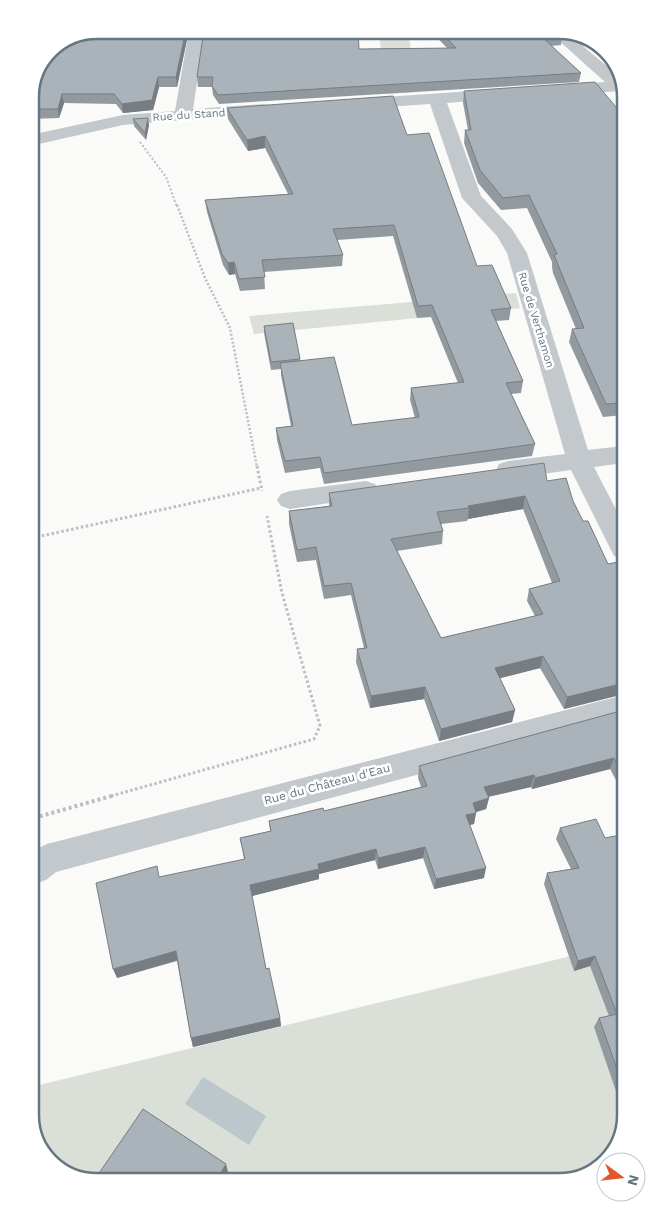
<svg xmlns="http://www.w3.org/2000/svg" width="656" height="1212" viewBox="0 0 656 1212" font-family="'Work Sans',sans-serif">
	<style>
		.green { fill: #dadfd7 }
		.water { fill: #bbc7cb }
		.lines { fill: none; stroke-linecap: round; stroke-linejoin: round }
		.path-far3 { stroke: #bbbfc2; stroke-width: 2; stroke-dasharray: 2 2; stroke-linecap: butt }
		.path-far2 { stroke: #bbbfc2; stroke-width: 2.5; stroke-dasharray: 2 2; stroke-linecap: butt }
		.path-far1 { stroke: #bbbfc2; stroke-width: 3; stroke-dasharray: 2.5 2.5; stroke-linecap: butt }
		.path { stroke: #bbbfc2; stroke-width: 4; stroke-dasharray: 3 3; stroke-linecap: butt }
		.minor { fill: #c3c8cc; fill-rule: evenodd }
		.tertiary { fill: #c3c8cc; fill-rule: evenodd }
		.wall { fill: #929a9f; fill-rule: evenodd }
		.shaded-wall { fill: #777d82 }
		.building { fill: #aab3b9; stroke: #777d82; fill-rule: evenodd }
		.labels { text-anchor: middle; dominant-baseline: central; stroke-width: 5; stroke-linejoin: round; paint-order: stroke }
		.far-street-label { font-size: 11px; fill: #657683; stroke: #fff }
		.street-label { font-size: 12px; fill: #657683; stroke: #fff }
		.rim { fill: none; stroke: #657683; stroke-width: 2.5 }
	</style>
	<rect width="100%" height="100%" fill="#fafaf8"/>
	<path class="green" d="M379 30H408L417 92 385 94Z
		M516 293 520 308 254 334 249 316Z
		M625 943 626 1116 615 1152 585 1177 93 1182 59 1171 35 1141V1086Z"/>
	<path class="water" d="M203 1077 266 1116 249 1145 185 1104Z"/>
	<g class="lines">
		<path class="path-far3" d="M140 142 166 177 177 207"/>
		<path class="path-far2" d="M177 205 205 278 230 328 257 467"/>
		<path class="path-far1" d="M257 466 262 491
			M32 538 261 488
			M111 796 314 739 320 726 282 593 267 516"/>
		<path class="path" d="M34 818 115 795"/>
		<path class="minor" d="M189 30H205L193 109 263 104 269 105 272 109 269 113 123 125 30 146V135L123 115 175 111Z
			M621 81 620 91 561 95 555 94 552 90 555 86 561 85Z
			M501 89 507 90 510 94 507 98 447 103 481 196 512 229 527 253 588 450 623 446V463L594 467 623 523V559L614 556 571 470 508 479 499 476 496 470 499 464 508 461 565 454 507 253 497 236 462 198 430 104 356 109 350 108 347 104 350 100 356 99Z
			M366 481 375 484 379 490 375 496 290 509 281 506 277 500 281 494 290 491Z
			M624 695V719L56 872 46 880 34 884V850L47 844Z"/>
		<path class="tertiary" d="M547 30 565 31 621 78V92L615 91Z"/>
	</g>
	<path class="wall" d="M97 30H189L177 87H159L153 110 123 113 116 104 64 103 59 118 30 119V93Z
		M430 30H556L562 36 561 45 551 46 581 73 579 82 219 104 213 95 212 87H198L197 77 359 49 447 48Z
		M569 32 597 41V42L582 43Z
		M464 91 621 113 623 415 603 417 569 342 572 329H576L553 273 552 267V262L527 208 501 210 478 183 464 143 465 130H468L463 103Z
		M227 108 407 135 477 266 511 308 509 320 496 321 523 381 521 393 511 394 535 444 532 456 324 484 320 468 285 473 277 440 276 428 291 426 281 375V369L271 370 264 333V326L300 359V361L352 425 415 418 410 400 411 388 458 383 431 317 417 318 393 236 337 240 343 255 342 266 264 272 265 289 240 291 235 274 229 275 223 265 207 212 205 200 288 194 265 148 248 151 228 119Z
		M133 119 149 125 146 140 134 126Z
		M547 481 573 501 583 521 608 564 623 561 624 694 564 709 540 668 500 678 515 710 512 722 439 741 424 699 370 708 356 662 357 649 364 648 351 595 324 599 316 560 297 562 289 524V511L329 506V493ZM523 509 552 583 529 589 527 601 535 616 441 638 397 551 442 544 443 531 441 524 467 521 468 519Z
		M624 710V780L617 782 610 769 532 789 531 787 488 797 489 798 486 809 476 812 474 824 470 825 484 878 434 889 423 858 378 869 375 860 319 874V879L252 896 266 969 280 1018 281 1026 193 1047 191 1038 177 961 117 978 244 859 240 838 270 831 269 821 324 811 421 787 418 778 419 766Z
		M560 828 605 838 626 1095 618 1097 594 1027 599 1018 609 1016 590 966 574 971 544 884 547 873 571 869 556 839Z"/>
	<path class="shaded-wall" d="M186 30H189L177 87 176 77Z
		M158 77 159 87 153 110 123 113 122 104Z
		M62 94 64 103 59 118 58 109Z
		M148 118 149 125 146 140 145 133Z
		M265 136V148L248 151 247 140Z
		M234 262 235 274 229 275 228 263Z
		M525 496 523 509 468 519 469 508 468 506Z
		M543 656 540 668 493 680 495 668Z
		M624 683V694L564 709 567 697Z
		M425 687 424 699 370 708 371 696Z
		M515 710 512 722 439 741 441 729Z
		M614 758 610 769 532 789 535 778Z
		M624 770V780L617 782 621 771Z
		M534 775 531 787 482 798 484 787Z
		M489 798 486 809 470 814 473 803Z
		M476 813 474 824 464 826 466 815Z
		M425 847 423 858 378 869V858Z
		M376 849 375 860 319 874V879L252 896 250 885 318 864Z
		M486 868 484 878 434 889 436 879Z
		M176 951 178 960 117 978 113 969Z
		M595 956 590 966 574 971 578 961Z
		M280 1018 281 1026 193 1047 191 1038Z
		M624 1089H626V1095L618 1097Z
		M226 1164 228 1172 222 1181H216Z"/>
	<path class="building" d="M97 30H186L176 77H158L152 100 122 104 114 94H62L58 109H30V93L50 49Z
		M204 30H358L359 49 456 48 439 30H556L562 36 542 37 581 73 218 95 212 86 213 77H197Z
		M595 82 621 113 622 403 606 404 572 329 584 328 556 260 554 255 557 254 529 195 503 198 480 170 465 130H471L464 91Z
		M393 96 407 135 429 133 477 266 492 265 511 308 491 310 523 381 506 383 535 444 324 473 320 457 285 461 276 428 293 426 280 363 334 357 352 425 419 417 411 388 464 382 432 305 418 306 394 225 333 229 343 255 262 260 265 277 239 279 234 262 228 263 222 254 205 200 293 194 265 136 247 140 227 108Z
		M148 118 145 133 133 119Z
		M293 323 300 359 271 362 264 326Z
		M544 463 547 481 566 478 573 501 583 521H588L608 564 623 561 624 683 567 697 543 656 495 668 515 710 441 729 425 687 371 696 357 649 367 648 351 583 324 586 316 547 297 550 289 511 332 506 329 493ZM525 496 560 581 529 589 543 614 441 638 391 539 443 531 437 512 469 508 468 506Z
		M624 710V770L621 771 614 758 535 778 534 775 484 787 489 798 473 803 476 813 466 815 486 868 436 879 425 847 378 858 376 849 318 864 319 869 250 885 266 969 269 968 280 1018 191 1038 176 951 113 969 96 883 157 866 159 877 245 859 240 838 271 831 269 821 323 808 324 811 427 786 419 766Z
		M596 819 605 838 625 834 626 1089H624L599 1018 617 1014 595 956 578 961 547 873 579 868 560 828Z
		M143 1109 226 1164 216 1181 93 1182Z"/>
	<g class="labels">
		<g class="far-street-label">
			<text transform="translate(189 115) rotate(-4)">Rue du Stand</text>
			<text transform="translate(536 320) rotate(73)">Rue de Verthamon</text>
		</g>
		<g class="street-label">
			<text transform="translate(327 784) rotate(-15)">Rue du Château d'Eau</text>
		</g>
	</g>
	<path d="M0 0H656V1212H0ZM97 39H559A58 58 0 0 1 617 97V1115A58 58 0 0 1 559 1173H97A58 58 0 0 1 39 1115V97A58 58 0 0 1 97 39Z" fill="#fff" fill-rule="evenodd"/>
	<path class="rim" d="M97 39H559A58 58 0 0 1 617 97V1115A58 58 0 0 1 559 1173H97A58 58 0 0 1 39 1115V97A58 58 0 0 1 97 39Z"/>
	<g transform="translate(621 1177) rotate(105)"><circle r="24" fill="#ffffff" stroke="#c1c8cd"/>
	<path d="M0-4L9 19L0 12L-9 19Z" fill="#e4572e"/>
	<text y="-8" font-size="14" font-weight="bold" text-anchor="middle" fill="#657683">N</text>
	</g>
</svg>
